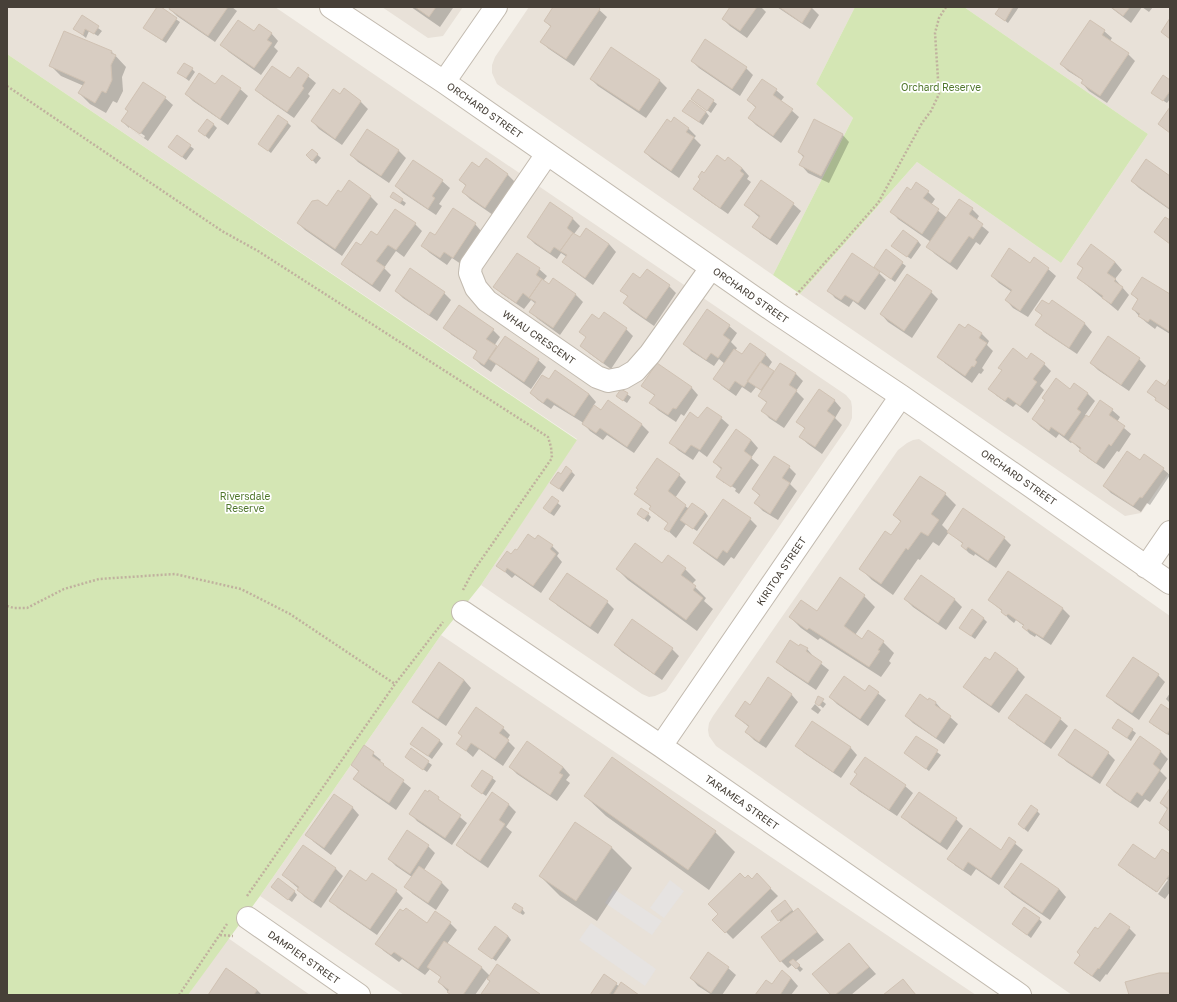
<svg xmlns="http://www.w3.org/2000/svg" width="1177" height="1002" viewBox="0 0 1177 1002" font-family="'Golos Text',sans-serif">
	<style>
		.residential { fill: #e8e1d8 }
		.green { fill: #d4e6b4 }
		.parking { fill: #e6e3e1 }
		.shadow { fill: #0003 }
		.building { fill: #d8cdc2; stroke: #d0c2b3 }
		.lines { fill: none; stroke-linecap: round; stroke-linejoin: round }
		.minor-casing { stroke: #c2baaf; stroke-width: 24 }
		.path { stroke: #c0b19e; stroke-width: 2.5; stroke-dasharray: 2 2; stroke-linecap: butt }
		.minor { stroke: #fff; stroke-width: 22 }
		.labels { text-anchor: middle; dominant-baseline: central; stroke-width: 3.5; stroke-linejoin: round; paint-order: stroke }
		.park-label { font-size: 10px; fill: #50772d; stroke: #fff }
		.street-label { font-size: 10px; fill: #474038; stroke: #fff }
	</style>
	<rect width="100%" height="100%" fill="#f4f0e9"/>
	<path class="residential" d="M7 7H275L846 395 851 401 852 407V418L849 425 666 691 655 696 649 697 642 694 481 585 577 439 7 54Z
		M382 7H463L443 36 428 38Z
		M529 7H855L816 84 853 118 773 275 497 84 492 73V65L495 57Z
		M964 7H1170V471L1141 513 1125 516 800 294 917 162 1061 263 1148 134Z
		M919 439 1170 616V995H1072L716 746 709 736 708 730 709 723 713 716 898 450 907 443 913 440Z
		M441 635 976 995H404L260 896Z
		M228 938 310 995H188Z"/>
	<path class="green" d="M855 7H964L1148 134 1061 263 917 162 800 294 773 275 853 118 816 84Z
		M7 54 577 440 481 585 441 635 260 896 188 995H7Z"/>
	<path class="parking" d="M670 880 684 891 664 918 650 908Z
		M614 889 662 921 652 935 605 903Z
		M591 923 656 969 645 986 579 940Z"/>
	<path class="shadow" d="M158 7 180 22 166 43 148 31Z
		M171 7H232L237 11 215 42 177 16 170 9Z
		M411 7H453V8L440 27Z
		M554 7H596L607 17 574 66 549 49 541 42 551 27 545 21Z
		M731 7H761L766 12 747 38 730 26 723 19Z
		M777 7H811L819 15 810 29Z
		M1001 7H1019L1008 23 996 14Z
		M1110 7H1142L1131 23Z
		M1142 7H1153L1149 12Z
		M83 17 102 31 98 36 89 31 86 38 75 29Z
		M1090 21 1104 31 1112 38 1110 41 1128 54 1135 61 1107 103 1089 91 1082 83 1084 81 1068 71 1061 64Z
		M64 32 112 52 126 67 122 77 123 91 117 103 113 101 106 113 90 104 79 93 84 86 61 76 50 65Z
		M254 32 271 33 278 41 274 47 278 51 261 75 229 52 222 45Z
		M692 61 746 68 753 75 740 96 699 68Z
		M298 68 316 83 308 94 310 96 294 118 264 97 256 90 290 80Z
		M192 69 195 72 189 81 179 73Z
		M222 76 240 89 248 96 228 125 193 101 186 94 216 86Z
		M591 79 660 81 667 88 646 118 598 86Z
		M762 80 776 90 784 97 781 101 799 117 781 143 756 125 749 118 756 108 748 100Z
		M1170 81V99L1167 103 1156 96Z
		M143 83 165 98 173 105 148 141 129 128 144 138 145 136 129 125V128L122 121 129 111Z
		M344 90 361 102 368 109 342 145 319 129 312 121 340 96Z
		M698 90 717 104 711 113 696 102Z
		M706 112 709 116 703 125 687 114Z
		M674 119 689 129 696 136 694 138 701 145 679 178 652 159 645 152Z
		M287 122 291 126 271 153 263 147Z
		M213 124 217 128 209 139 203 134Z
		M368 131 399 151 406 158 389 183 358 162 351 155Z
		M842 134 849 142 829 183 808 173 801 165 804 158 799 152Z
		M190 146 194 149 186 160 169 147Z
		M312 150 321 158 316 164 308 155Z
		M486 159 508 175 515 182 493 215 470 199 463 192 467 187 460 180 479 169Z
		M413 161 442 181 450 188 439 204 442 206 436 215 403 193 396 186Z
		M725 162 742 168 749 176 747 179 751 182 728 214 702 196 695 189 705 175Z
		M1170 177V210L1139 188 1132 181Z
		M349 182 371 197 378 204 342 256 305 230 298 223 327 208 341 193Z
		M761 182 793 204 801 211 777 245 761 234 753 227 760 218 745 205Z
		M912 191 928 192 935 199 931 205 947 218 972 209 979 216 976 221 989 232 980 245 976 242 957 270 935 254 928 247 931 242 898 219 891 211Z
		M395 200H402L406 203 404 206Z
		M550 204 573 219 580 226 574 234 580 238 609 244 616 252 593 285 571 269 564 262 567 257 561 253 557 259 535 244 528 237Z
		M415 224 422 231 404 257 396 251 384 268 391 275 380 292 350 271 342 264 361 247 377 236Z
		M475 224 482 232 461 264 452 258 447 265 430 253 422 246 436 236Z
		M918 241 921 245 911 259 896 249Z
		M886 251 906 266 895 282 875 267Z
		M517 254 539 269 547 276 543 281 549 285 575 294 583 302 560 335 538 319 530 312 536 304 531 300 524 309 502 294 495 287Z
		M1115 262 1122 270 1115 279 1129 295 1118 311 1078 278 1084 270 1079 264Z
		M1031 264 1048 269 1056 276 1028 317 1013 308 1006 300 1012 292 999 283 992 276Z
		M879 273 886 280 865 310 853 301 849 307 835 298 828 290Z
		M640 280 669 286 676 293 654 326 631 310 624 303 628 297 622 291Z
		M396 291 444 293 451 300 437 321 403 298Z
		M931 292 938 299 912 338 888 322 881 314Z
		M1132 294 1170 295V334L1157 326 1155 329 1147 323 1139 316 1133 309 1138 300Z
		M1052 302 1085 324 1092 332 1077 354 1044 332 1037 325 1043 316 1037 310 1049 306Z
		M707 311 729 326 737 333 731 342 737 348 735 351 743 356 765 354 772 362 768 368 775 373 781 364 796 374 803 381 796 391 804 399 784 428 769 418 762 410 767 403 759 396 762 391 756 387 751 393 742 387 736 396 722 386 715 379 725 364 719 359 714 366 691 351 684 343Z
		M599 320 626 329 633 336 611 369 589 353 581 346Z
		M968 325 982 334 989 341 987 345 993 351 982 368 984 370 981 374 979 373 972 383 946 364 938 357Z
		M445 328 493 330 500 337 494 346 497 348 505 337 538 360 546 367 531 389 496 364 491 372 481 365 474 358 478 352 452 335Z
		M1139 359 1146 366 1129 391 1098 370 1091 363Z
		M1027 360 1044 364 1051 371 1040 386 1044 390 1028 413 1016 404 1013 407 997 396 990 389 1003 371 1000 368Z
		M1170 380V411L1148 392 1165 387Z
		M549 381 589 394 596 402 593 406 601 412 608 402 642 425 649 432 634 453 607 435 603 440 590 431 582 422 554 405 551 409 538 400 531 393Z
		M1074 384 1088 394 1095 401 1085 415 1089 418 1101 402 1112 410 1120 417 1117 422 1131 434 1119 452 1117 451 1104 469 1088 458 1080 451 1081 450 1072 442 1071 443 1059 434 1056 438 1040 426 1033 419 1070 390Z
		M643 386 691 387 698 395 684 416 681 414 676 422 658 410 651 403 655 396Z
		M621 390 631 397 627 403 621 399Z
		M834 400 841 408 835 418 842 425 822 454 808 444 800 437 805 429 798 422Z
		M721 418 729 425 707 457 699 451 693 460 678 450 671 443 699 419Z
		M751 440 758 448 751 458 759 465 739 494 735 491 736 489 724 481V483L717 477 722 470 714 462Z
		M1140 461 1163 469 1170 475 1150 505 1147 503 1141 512 1111 493 1104 486Z
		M789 467 796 474 790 484 797 491 778 520 763 511 755 503 760 496 753 489Z
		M572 472 575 475 563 492 552 483 561 476Z
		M679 475 686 482 675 498 689 509 705 512 708 516 697 531 686 524 676 538 666 529 669 524 658 516 650 509 651 507 636 494Z
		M920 477 945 494 956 505 942 525 948 531 1004 538 1011 545 996 568 975 554 974 556 969 553 962 546 963 544 949 532 939 546 933 542 920 560 918 559 893 595 872 580 861 569 891 537 901 522 894 515Z
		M552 498 561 506 554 516 548 512Z
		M648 514 651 517 648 522 642 517Z
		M750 519 757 526 734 559 731 557 724 566 702 550 694 543Z
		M535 541 552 546 559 553 557 556 562 562 541 593 515 575 512 578 498 566Z
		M663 564 685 569 696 580 692 584 706 598 704 601 713 609 697 631 628 580 617 569Z
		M1008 572 1063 609 1070 616 1051 645 1036 635 1035 637 1030 634 1023 627 1024 626 1016 620 1014 623 1009 619 1002 611 989 600Z
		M840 579 864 596 875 607 855 635 862 640 883 642 894 653 889 661 891 663 881 677 820 638 818 640 801 628 790 617 817 612Z
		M550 598 607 602 614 609 598 634 558 606Z
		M905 599H954L962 607 946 630 913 607Z
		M983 618 987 622 975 639 964 631Z
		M615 645 672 649 679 656 662 680 622 652Z
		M799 647 807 649 814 657V658L829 670 816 690 785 669 777 662Z
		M990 661 1017 669 1025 677 999 713 972 694 965 687Z
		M439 664 464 680 471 688 446 726 421 709 414 702Z
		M1158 675 1165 682 1139 720 1115 703 1107 695Z
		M869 686 886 700 868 726 837 704 830 697 865 692Z
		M1170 693V703L1166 699Z
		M791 694 798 702 766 748 754 740 746 732 750 728 736 716 750 706Z
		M1026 695 1060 719 1068 726 1051 749 1017 725 1010 718Z
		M819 698 826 704 823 708 816 702Z
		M928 701 936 703 943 711 958 724 944 744 913 723 906 716Z
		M815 704 821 710 818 714 811 709Z
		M1170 711V736L1153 725Z
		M1119 720 1136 733 1131 741 1117 731Z
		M503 728 510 735 507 740 515 748 503 766 479 749 473 757 458 744Z
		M916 737 941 755 929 771 905 753Z
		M1140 738 1161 752 1168 759 1160 771 1167 778 1150 802 1145 799 1138 808 1114 792 1107 785Z
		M439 740 443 744 432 759 411 744Z
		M527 743 563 767 570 775 566 780 570 783 557 801 517 774 510 767Z
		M797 745 850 747 857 755 841 778 804 753Z
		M365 747 381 760 379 762 411 788 396 810 362 786 354 779 359 772 352 765Z
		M1108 753 1115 760 1100 784 1067 762 1059 755Z
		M406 757 428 762 432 765 427 772Z
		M483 771 496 781 486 796 476 789Z
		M852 784 905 786 913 793 897 816 859 791Z
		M1170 789V832L1160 823 1168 810 1161 803Z
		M429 791 467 823 452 845 417 821 410 813Z
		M492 794 509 805 516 812 506 827 512 832 488 868 465 852 458 845Z
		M585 796 715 832 735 852 709 890 606 816Z
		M352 807 359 815 331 855 314 842 307 835Z
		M1037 811 1040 814 1028 832 1023 828Z
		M903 817 956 819 963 826 947 850 910 824Z
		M575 824 612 848 632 868 597 921 560 896 540 876Z
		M1009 839 1023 850 999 885 976 869 971 876 956 866 948 859 1001 851Z
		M303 846 336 869 343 876 321 908 305 897 298 890 299 889 283 875Z
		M428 846 435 853 424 870 442 883 449 890 436 910 413 894 406 887 412 877 396 866 389 859Z
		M1170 856V892L1165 899 1158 894 1168 880 1166 878 1156 892 1127 872 1120 865 1156 861Z
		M757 875 778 896 733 939 714 920 745 879 752 880Z
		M367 883 396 891 403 898 377 935 338 908 330 900Z
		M1005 887 1059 889 1066 897 1050 920 1012 894Z
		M275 890 294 891 297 895 292 902Z
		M788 905 794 912 798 909 824 940 795 962 803 969 800 972 793 964 788 968 781 961V922L779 920Z
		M522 909 525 913 523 915 517 911Z
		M1039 919 1042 922 1031 938 1013 924Z
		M450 923 457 930 447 944 482 968 490 976 498 966 540 995H483L482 994 490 982 487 978 475 995H451L439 982 442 978 430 969 425 975 402 959 399 962 384 951 377 944 427 924Z
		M1129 928 1136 935 1107 975 1106 974 1100 982 1083 970 1075 963 1098 931Z
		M508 936 511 940 496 961 480 949Z
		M856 952 876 974 851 995H832Z
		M709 954 728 968 736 975 722 995H712L698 986 691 978Z
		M791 978 798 986 791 995H756L773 986Z
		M616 984 620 987 637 995H591Z
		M257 990 262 995H209Z"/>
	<path class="building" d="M157 7H161L177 18 162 40 143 28Z
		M170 7H228L208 36 169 9Z
		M415 7H436L429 17Z
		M553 7H598L600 9 566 59 540 42 551 26 544 21Z
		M730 7H757L740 31 722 19Z
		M779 7H812L802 23Z
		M1000 7H1013L1005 21 995 14Z
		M1111 7H1130L1123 16Z
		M82 15 99 26 94 34 85 29 83 35 73 29Z
		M1170 18V39L1161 32Z
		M238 20 254 31 259 24 272 33 267 40 272 43 254 68 220 45Z
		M1090 20 1105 30 1102 35 1129 53 1100 96 1081 83 1083 80 1060 64Z
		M64 31 112 51 111 53 116 55 111 65 112 80 106 93 102 91 95 103 78 93 85 82 49 66Z
		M705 39 747 67 732 89 691 61Z
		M611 47 660 80 639 111 590 79Z
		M184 63 193 68 186 78 177 73Z
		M272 66 290 78 298 67 309 75 302 86 304 88 287 112 255 90Z
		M199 73 215 84 222 75 241 88 220 119 185 94Z
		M1163 75 1170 80V91L1163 101 1151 93Z
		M762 79 777 89 773 95 793 109 773 136 748 118 756 107 747 100Z
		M143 82 166 97 140 134 121 121 128 111 125 109Z
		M344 88 361 101 335 139 311 121 333 89 340 94Z
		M698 89 714 100 707 111 691 99Z
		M690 100 706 112 699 122 682 111Z
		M1170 107V133L1158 124Z
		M278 115 288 122 268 151 258 144Z
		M674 117 689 128 686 132 694 137 671 171 644 152 667 119 671 122Z
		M207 119 214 124 205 136 198 131Z
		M814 119 843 134 821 176 799 165 804 156 798 152Z
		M367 129 399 150 381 176 350 155Z
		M177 135 191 145 182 157 168 147Z
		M312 149 318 154 312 161 306 155Z
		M717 155 725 161 728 157 742 168 740 171 744 174 720 208 693 189 700 179 698 177 702 171 704 173Z
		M486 158 508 174 485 208 462 192 466 185 459 180 472 162 479 167Z
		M1146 159 1170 176V209L1131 181Z
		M413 160 443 180 432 196 435 198 428 209 395 186Z
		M349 180 371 196 335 249 297 223 312 201 318 200 327 206 338 190 341 192Z
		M761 180 794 203 770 239 752 227 760 216 744 205Z
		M916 182 929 191 923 198 939 209 922 234 890 212 907 187 911 190Z
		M393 192 403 199 400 203 390 197Z
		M959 199 973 208 969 214 983 224 973 239 969 236 950 263 926 247Z
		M550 202 573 218 567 228 573 233 560 251 554 247 550 253 527 237Z
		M453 208 476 223 453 258 444 252 440 258 421 246 430 232 435 235Z
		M395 209 416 223 396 250 388 245 376 261 385 267 372 285 341 264 356 242 361 245 371 231 377 235Z
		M1165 217 1170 220V244L1154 232Z
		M586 228 609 244 585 278 562 262 567 255 560 251 573 233 580 237Z
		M903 230 918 241 907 257 891 246Z
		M1091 244 1115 262 1107 273 1116 279 1114 281 1123 287 1111 304 1102 298 1103 296 1077 278 1083 268 1077 264Z
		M1009 248 1030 263 1034 257 1049 268 1020 311 1005 300 1012 290 991 276Z
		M886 249 903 262 891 279 874 267Z
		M517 253 540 268 536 275 542 279 529 298 523 293 516 303 493 287Z
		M852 253 880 272 858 303 845 295 841 300 827 291Z
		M410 268 445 292 429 315 395 291Z
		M647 269 670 285 646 319 623 303 628 296 620 291 633 273 640 278Z
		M907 274 932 291 904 331 880 314Z
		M1142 277 1170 294V332L1150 319 1148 322 1138 316 1140 314 1132 309 1138 299 1131 294Z
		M553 278 576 294 553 328 529 312 536 302 529 298 542 279 549 284Z
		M1042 300 1049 304 1052 300 1085 323 1069 348 1035 325 1042 315 1035 310Z
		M459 305 494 329 486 339 497 346 484 365 473 358 477 351 443 328Z
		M707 309 730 325 723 335 730 340 718 358 711 353 706 360 683 344Z
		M604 312 627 328 603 363 580 346 586 337 579 332 592 314 599 319Z
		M959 324 965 328 968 324 982 333 979 338 987 343 975 360 977 362 974 367 972 366 965 376 937 357Z
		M505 336 539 359 524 382 489 359Z
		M1108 336 1140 358 1121 385 1090 363Z
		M750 343 766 354 744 387 735 381 729 390 713 379 734 349 742 354Z
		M1013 348 1027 359 1031 353 1045 363 1033 379 1037 382 1020 406 1008 397 1005 401 988 389 1002 370 998 368Z
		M760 362 774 371 761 390 747 381Z
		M657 363 692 387 676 409 673 408 668 415 649 403 655 395 641 386Z
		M780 363 796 373 789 385 797 390 776 421 761 411 767 402 758 396Z
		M555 370 589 394 574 416 547 398 543 403 530 393 542 375 549 379Z
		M1056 378 1070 389 1074 383 1088 393 1077 409 1081 412 1064 436 1051 427 1049 431 1032 419 1045 400 1042 398Z
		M1170 378V410L1155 400 1156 398 1147 392 1156 380 1165 386Z
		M621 389 628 393 623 401 616 396Z
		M819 389 835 400 827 411 835 417 815 447 799 437 805 428 796 422Z
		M608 400 642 424 627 447 600 428 596 433 582 424 594 405 601 410Z
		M1100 400 1113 409 1109 415 1125 426 1111 446 1109 444 1096 463 1079 451 1081 448 1069 440 1086 415 1089 417Z
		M707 407 722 417 700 450 691 445 685 453 669 443 690 412 698 418Z
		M736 429 751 440 744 451 752 457 731 487 716 477 722 468 713 462Z
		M1127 451 1140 460 1144 454 1164 468 1142 498 1140 497 1133 506 1103 486Z
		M774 456 790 466 782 478 790 483 770 514 754 503 760 495 752 489Z
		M657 458 680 474 668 491 686 505 669 532 664 529 668 523 649 509 651 506 634 494 638 489 636 488Z
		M566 466 572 471 559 489 550 483 558 472 561 474Z
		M920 476 946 493 931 514 939 520 928 536 921 532 908 550 906 548 881 584 859 569 885 531 891 535 901 521 893 515Z
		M552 496 559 501 550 513 543 508Z
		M723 499 751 518 727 553 723 550 717 559 693 543Z
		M692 503 705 512 693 529 680 520Z
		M641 508 649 513 644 519 637 514Z
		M963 508 1005 537 988 561 968 547 966 550 961 546 963 543 947 532Z
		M528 534 535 539 538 535 553 545 550 549 556 554 533 586 507 568 505 572 496 566 507 551 511 554 515 549 517 550Z
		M635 543 662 563 668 555 686 568 681 575 696 586 693 590 703 598 686 620 616 569Z
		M1008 571 1063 608 1043 638 1028 629 1027 631 1022 627 1024 625 1008 614 1006 616 1001 612 1002 610 988 600Z
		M567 573 608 601 590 627 549 599Z
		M921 575 955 599 938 623 904 599Z
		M840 577 865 595 844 626 862 639 868 630 884 641 878 650 880 651 869 667 809 628 807 630 789 617 801 600 817 611Z
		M972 609 984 618 971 636 959 628Z
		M632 619 673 648 654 674 614 645Z
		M790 640 799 646 800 644 808 648 806 651 822 662 808 683 776 662Z
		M995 652 1018 669 991 706 963 687 985 657 990 660Z
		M1133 657 1159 674 1132 713 1106 696Z
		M439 662 464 680 438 719 412 702Z
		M844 676 865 691 869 685 879 692 860 719 829 697Z
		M768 677 792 694 759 742 745 732 749 726 735 716 745 701 750 705Z
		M920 694 928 700 929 698 936 702 935 705 951 716 936 738 905 716Z
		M1026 694 1061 718 1044 743 1008 718Z
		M818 696 824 699 819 706 815 703Z
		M1161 704 1170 710V730L1167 734 1149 722Z
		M476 707 504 727 499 733 509 740 495 759 471 743 466 751 456 744 462 736 458 733Z
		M1118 719 1133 729 1127 738 1112 728Z
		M812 721 851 747 833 772 795 746Z
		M422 727 440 740 428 756 410 744Z
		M1075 729 1109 752 1092 777 1058 755Z
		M916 736 938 750 926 769 904 753Z
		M1140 736 1161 751 1153 764 1160 770 1142 796 1137 792 1130 802 1106 785Z
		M527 741 563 767 559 773 563 775 550 795 509 767Z
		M364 745 374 752 372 756 384 764 383 765 404 780 389 803 353 779 359 771 351 765Z
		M411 748 429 761 423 770 405 757Z
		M612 757 716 831 688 870 584 796Z
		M865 757 906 785 889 810 850 784 857 774 854 772Z
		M482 770 493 777 482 794 471 786Z
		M1170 788V831L1159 823 1168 808 1160 803Z
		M425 790 428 792 429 790 439 797 438 799 461 815 445 838 409 814Z
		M492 792 509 804 499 820 505 824 480 861 456 845Z
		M919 792 957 818 940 843 901 817Z
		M334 794 353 807 324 848 305 835Z
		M1031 805 1038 810 1024 829 1018 824Z
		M575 822 612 847 576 901 539 876Z
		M970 828 1001 850 1009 837 1016 842 991 878 968 862 963 870 947 859Z
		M407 830 429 845 410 874 388 859Z
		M1133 844 1155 859 1162 849 1170 854V874L1157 892 1118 865Z
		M303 845 336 868 313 902 297 890 299 887 282 875Z
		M1021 863 1059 889 1042 913 1004 887Z
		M419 866 442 882 428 903 404 887Z
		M350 870 366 881 372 873 397 890 370 929 329 901Z
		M740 873 745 878 748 875 752 879 757 873 771 888 725 933 712 920 718 914 708 904Z
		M278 878 295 891 288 900 271 887Z
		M785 900 792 910 778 921 771 911Z
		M515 903 523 908 520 913 512 908Z
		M1024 907 1040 918 1027 935 1012 924Z
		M406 908 427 923 435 911 451 922 418 969 394 952 391 955 375 944 400 909 403 911Z
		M798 908 817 932 780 962 761 937Z
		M1110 913 1130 927 1099 969 1098 968 1092 976 1074 963 1080 955 1077 952 1095 927 1098 929Z
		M495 926 508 936 492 959 478 949Z
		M444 941 482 967 463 995H451L447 992 449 990 438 982 441 977 427 967Z
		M849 943 869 967 835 995H831L812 974Z
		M708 952 729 967 711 993 690 978Z
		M793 959 800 965 796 969 789 962Z
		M497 964 540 994 538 995 481 994 490 981 487 979Z
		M226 968 257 990 254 995H208Z
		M782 970 791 978 780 995H755L766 980 772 984Z
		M1159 973H1170V995H1129L1125 982Z
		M604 974 617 983 609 995H590Z
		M903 979 916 995H883Z
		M621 982 639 995H613Z"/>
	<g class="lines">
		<defs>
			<path id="minor" d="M331 7 444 82 778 314 901 396 1170 583
				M444 82 496 7
				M547 154 471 265 470 273 476 288 487 301 597 377 608 381 623 378 635 371 650 354 711 268
				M1146 567 1170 532
				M463 612 661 746 1020 995
				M661 746 901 396
				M248 918 359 995"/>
		</defs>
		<use href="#minor" class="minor-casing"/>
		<path class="path" d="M7 86 222 231 258 251 548 437 551 447 552 458 472 573 463 590
			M796 295 878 203 922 123 931 111 939 94 935 33 939 18 946 7
			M7 606 14 608H27L64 589 99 579 175 574 241 589 290 614 395 684
			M247 896 395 684 443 622
			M220 935 233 936
			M179 995 227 924"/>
		<use href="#minor" class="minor"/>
	</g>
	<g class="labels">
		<g class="park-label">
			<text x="941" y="87">Orchard Reserve</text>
			<text x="245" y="496">Riversdale<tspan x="245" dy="12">Reserve</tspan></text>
		</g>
		<g class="street-label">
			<text transform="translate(485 110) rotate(35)">ORCHARD STREET</text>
			<text transform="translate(751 295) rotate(35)">ORCHARD STREET</text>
			<text transform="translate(539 337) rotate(35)">WHAU CRESCENT</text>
			<text transform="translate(1019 477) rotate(35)">ORCHARD STREET</text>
			<text transform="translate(781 571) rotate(-56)">KIRITOA STREET</text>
			<text transform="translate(742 802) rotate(35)">TARAMEA STREET</text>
			<text transform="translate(304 957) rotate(35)">DAMPIER STREET</text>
		</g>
	</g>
	<rect width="1177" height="1002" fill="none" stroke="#474038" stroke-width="16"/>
</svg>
